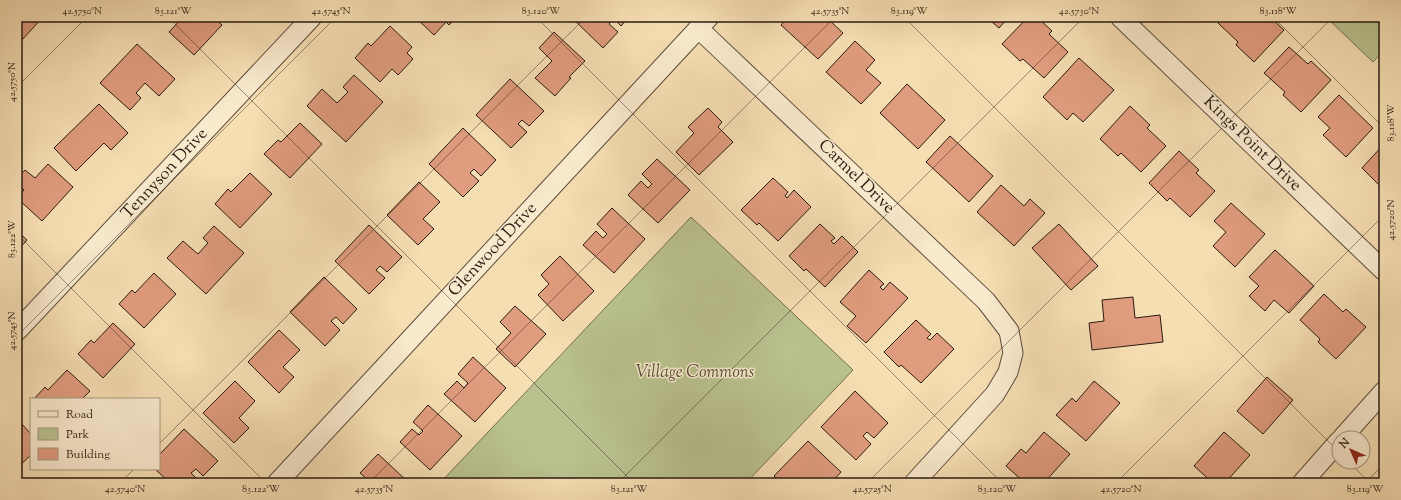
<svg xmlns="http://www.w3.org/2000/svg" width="1401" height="500" viewBox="0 0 1401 500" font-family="'Sorts Mill Goudy',serif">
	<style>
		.green { fill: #b9c28f; stroke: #726e51 }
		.building { fill: #e09c7e; stroke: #2a1b13 }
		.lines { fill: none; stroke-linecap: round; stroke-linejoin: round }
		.street-casing { stroke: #5d4c3b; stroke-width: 21 }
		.path { stroke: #2a1b13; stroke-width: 2.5; stroke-dasharray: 1 2; stroke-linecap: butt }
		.street { stroke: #f9eace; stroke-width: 19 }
		.ticks { fill: none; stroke: #2a1b13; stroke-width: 1; stroke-opacity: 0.45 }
		.labels { text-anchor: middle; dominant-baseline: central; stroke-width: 3; stroke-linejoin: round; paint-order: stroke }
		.street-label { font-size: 17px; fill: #2a1b13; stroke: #f9eace }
		.park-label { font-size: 17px; font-style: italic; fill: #554d38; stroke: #f9eace }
		.neatline { fill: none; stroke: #2a1b13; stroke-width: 1.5 }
		.ticks-label { font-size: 10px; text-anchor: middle; fill: #2a1b13 }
	</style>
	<rect width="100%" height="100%" fill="#f6deb3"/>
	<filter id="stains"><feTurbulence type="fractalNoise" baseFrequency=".005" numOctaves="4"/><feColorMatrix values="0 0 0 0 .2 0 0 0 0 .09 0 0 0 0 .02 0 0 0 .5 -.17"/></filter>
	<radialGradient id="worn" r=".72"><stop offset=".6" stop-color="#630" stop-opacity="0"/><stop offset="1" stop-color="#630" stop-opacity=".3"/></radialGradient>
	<path class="green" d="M1326 17H1384V50L1373 62Z
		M691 217 853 370 746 483H440Z"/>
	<path class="building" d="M17 17H43L21 41 17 37Z
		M183 17H213L222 25 194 55 169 32Z
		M415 17H457L449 25 446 22 434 35Z
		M571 17H629L621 26 614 19 609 24 618 32 603 48Z
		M788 17H826L843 33 818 59 781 25Z
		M986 17H1009L999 28Z
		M1028 17H1037L1052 31 1049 34 1068 52 1044 78 1023 59 1020 61 1002 44Z
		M1223 17H1270L1284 30 1254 62 1236 45 1238 42 1218 23Z
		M390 26 412 47 407 53 413 59 398 75 392 69 380 82 355 58 368 43 371 46Z
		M554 32 585 61 569 77 571 78 555 96 535 78 552 61 539 48Z
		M855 41 875 60 866 70 881 83 861 104 826 72Z
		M137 44 175 79 159 96 145 83 136 93 141 98 130 110 100 83Z
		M1289 47 1308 64 1311 61 1331 80 1301 112 1283 95 1285 92 1264 73Z
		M1079 58 1114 90 1083 122 1073 113 1067 120 1043 97Z
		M354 75 383 102 346 142 307 106 322 89 337 103 348 92 343 87Z
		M510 79 544 111 529 126 522 120 518 124 527 132 511 148 476 115Z
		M907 84 945 120 918 149 880 113Z
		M1339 95 1373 128 1346 157 1323 135 1330 128 1318 117Z
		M99 104 128 133 111 150 104 143 76 171 54 148Z
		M1130 106 1150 125 1147 128 1166 146 1141 172 1121 153 1118 156 1100 139Z
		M708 108 722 122 718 127 733 142 699 175 676 152 694 133 688 127Z
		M300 123 322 144 290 178 264 154 278 140 281 142Z
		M463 128 496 160 481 176 474 169 470 173 479 181 463 197 429 164Z
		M950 136 993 176 969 202 926 162Z
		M1384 144V194L1380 190 1382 188 1362 168Z
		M1179 151 1199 170 1196 173 1215 191 1190 217 1170 198 1167 201 1149 183Z
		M657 159 690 190 658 223 628 195 641 181 648 188 652 184 642 174Z
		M48 164 73 187 42 221 17 198 24 190 17 183V178L25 170 35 178Z
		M250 173 272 194 240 228 215 204 228 189 231 192Z
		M773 178 788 192 785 196 787 198 794 190 811 207 778 241 759 223 757 225 741 210Z
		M419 182 440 202 423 219 434 229 418 245 387 215Z
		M1001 185 1024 206 1030 199 1045 213 1014 246 977 212Z
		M1231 203 1265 234 1235 267 1213 246 1226 232 1214 221Z
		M612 208 645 239 614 273 583 245 596 231 603 238 607 234 597 224Z
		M820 224 835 238 831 241 834 244 842 236 858 252 825 287 806 269 804 271 789 256Z
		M1059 224 1098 266 1071 290 1032 248Z
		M369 225 402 257 387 272 380 266 376 270 385 278 369 294 335 261Z
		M214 226 244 253 206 294 167 258 183 241 198 254 208 243 203 238Z
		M17 231 27 240 17 251Z
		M1275 250 1314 286 1289 313 1274 300 1265 311 1249 296 1259 286 1249 277Z
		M560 256 594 291 563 321 538 295 549 284 541 275Z
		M869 270 884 284 880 287 883 290 890 282 908 298 866 343 847 326 856 316 840 302Z
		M154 273 176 294 144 328 119 304 132 290 135 293Z
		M324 277 357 309 343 324 336 317 331 321 340 330 325 346 290 312Z
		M1324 294 1343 312 1346 309 1366 327 1336 359 1318 342 1320 339 1300 320Z
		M1133 297 1135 318 1160 315 1163 342 1092 350 1089 323 1104 321 1102 300Z
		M515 306 546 334 515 367 496 349 511 333 500 322Z
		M916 320 931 334 927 338 930 340 937 333 954 349 921 383 901 365 899 367 884 352Z
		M113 323 135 344 103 378 78 354 91 340 94 343Z
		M279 330 300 350 283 367 294 377 279 393 248 362Z
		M473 357 506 388 475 422 444 394 457 381 464 388 468 383 458 374Z
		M67 370 90 391 82 399H34L45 387 48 390Z
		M1267 377 1293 400 1263 434 1237 411Z
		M235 381 255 401 239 418 249 428 234 443 203 413Z
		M1094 381 1120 403 1086 441 1056 415 1072 398 1076 402Z
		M855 391 888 423 874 438 867 432 863 436 871 444 856 460 821 427Z
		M428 405 462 436 430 470 400 442 412 429 419 435 423 431 413 422Z
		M20 422 31 434V455L17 468V425Z
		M184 429 218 461 203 476 196 469 191 473 200 482 199 483H170L155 469H159V455Z
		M1044 432 1070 454 1044 483H1025L1006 466 1021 449 1026 453Z
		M1224 432 1250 455 1225 483H1213L1194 466Z
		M808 441 841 472 831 483H822L819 481 817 483H782L774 476Z
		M378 454 390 465 409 483H371L360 473Z
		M989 478 994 483H985Z"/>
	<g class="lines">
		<defs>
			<path id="street" d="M1120 17 1384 271
				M698 28 986 301 1009 331 1013 353 1008 372 995 394 914 483
				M17 331 312 17
				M1342 438 1384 391
				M277 483 709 17
				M1302 483 1339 441"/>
		</defs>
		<use href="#street" class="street-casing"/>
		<path class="path" d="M1378 17 1384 24"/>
		<use href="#street" class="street"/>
	</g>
	<path class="ticks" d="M168 17 634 483M536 17 1002 483M904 17 1339 452M1273 17 1384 128M17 87 87 17M17 234 266 483M17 336 336 17M159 444 586 17M1349 462 1370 483M120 483 134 469M369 483 835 17M618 483 1084 17M867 483 1333 17M1116 483 1384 215M1365 483 1384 464"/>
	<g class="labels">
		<g class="street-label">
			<text transform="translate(1252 144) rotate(44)">Kings Point Drive</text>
			<text transform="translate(165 174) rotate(-47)">Tennyson Drive</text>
			<text transform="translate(856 177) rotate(44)">Carmel Drive</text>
			<text transform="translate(493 250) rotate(-47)">Glenwood Drive</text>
		</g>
		<g class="park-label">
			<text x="695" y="373">Village Commons</text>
		</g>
	</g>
	<rect width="1401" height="500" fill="none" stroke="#f6deb3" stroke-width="44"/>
	<rect x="30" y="398" width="130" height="72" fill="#f9eace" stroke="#a69783"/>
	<rect x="38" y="411" width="20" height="6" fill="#f9eace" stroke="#a69783"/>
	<text x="66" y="418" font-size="12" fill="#2a1b13">Road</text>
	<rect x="38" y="428" width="20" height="12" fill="#b9c28f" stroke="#a69783"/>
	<text x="66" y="438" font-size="12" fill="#2a1b13">Park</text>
	<rect x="38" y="448" width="20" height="12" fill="#e09c7e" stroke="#a69783"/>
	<text x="66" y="458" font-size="12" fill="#2a1b13">Building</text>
	<g transform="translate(1351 450) rotate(315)"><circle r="19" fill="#f9eace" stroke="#a69783"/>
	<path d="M0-3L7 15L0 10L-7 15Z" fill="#8f2418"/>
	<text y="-6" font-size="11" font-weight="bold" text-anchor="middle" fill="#2a1b13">N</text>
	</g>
	<rect x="22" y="22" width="1357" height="456" class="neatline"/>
	<g class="ticks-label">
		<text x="82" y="14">42.5750°N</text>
		<text x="173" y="14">83.121°W</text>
		<text x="331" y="14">42.5745°N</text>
		<text x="541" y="14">83.120°W</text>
		<text x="830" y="14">42.5735°N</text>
		<text x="909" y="14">83.119°W</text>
		<text x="1079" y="14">42.5730°N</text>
		<text x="1278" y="14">83.118°W</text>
		<text transform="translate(11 82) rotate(-90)" y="4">42.5750°N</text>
		<text transform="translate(1390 123) rotate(-90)" y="4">83.118°W</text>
		<text transform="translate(1390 220) rotate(-90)" y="4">42.5720°N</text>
		<text transform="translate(11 239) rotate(-90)" y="4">83.122°W</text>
		<text transform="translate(11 331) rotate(-90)" y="4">42.5745°N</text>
		<text x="125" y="492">42.5740°N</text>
		<text x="261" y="492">83.122°W</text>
		<text x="374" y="492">42.5735°N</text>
		<text x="629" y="492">83.121°W</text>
		<text x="872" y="492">42.5725°N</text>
		<text x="997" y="492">83.120°W</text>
		<text x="1121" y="492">42.5720°N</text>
		<text x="1365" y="492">83.119°W</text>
	</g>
	<rect width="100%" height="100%" filter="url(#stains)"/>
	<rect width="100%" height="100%" fill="url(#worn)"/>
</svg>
